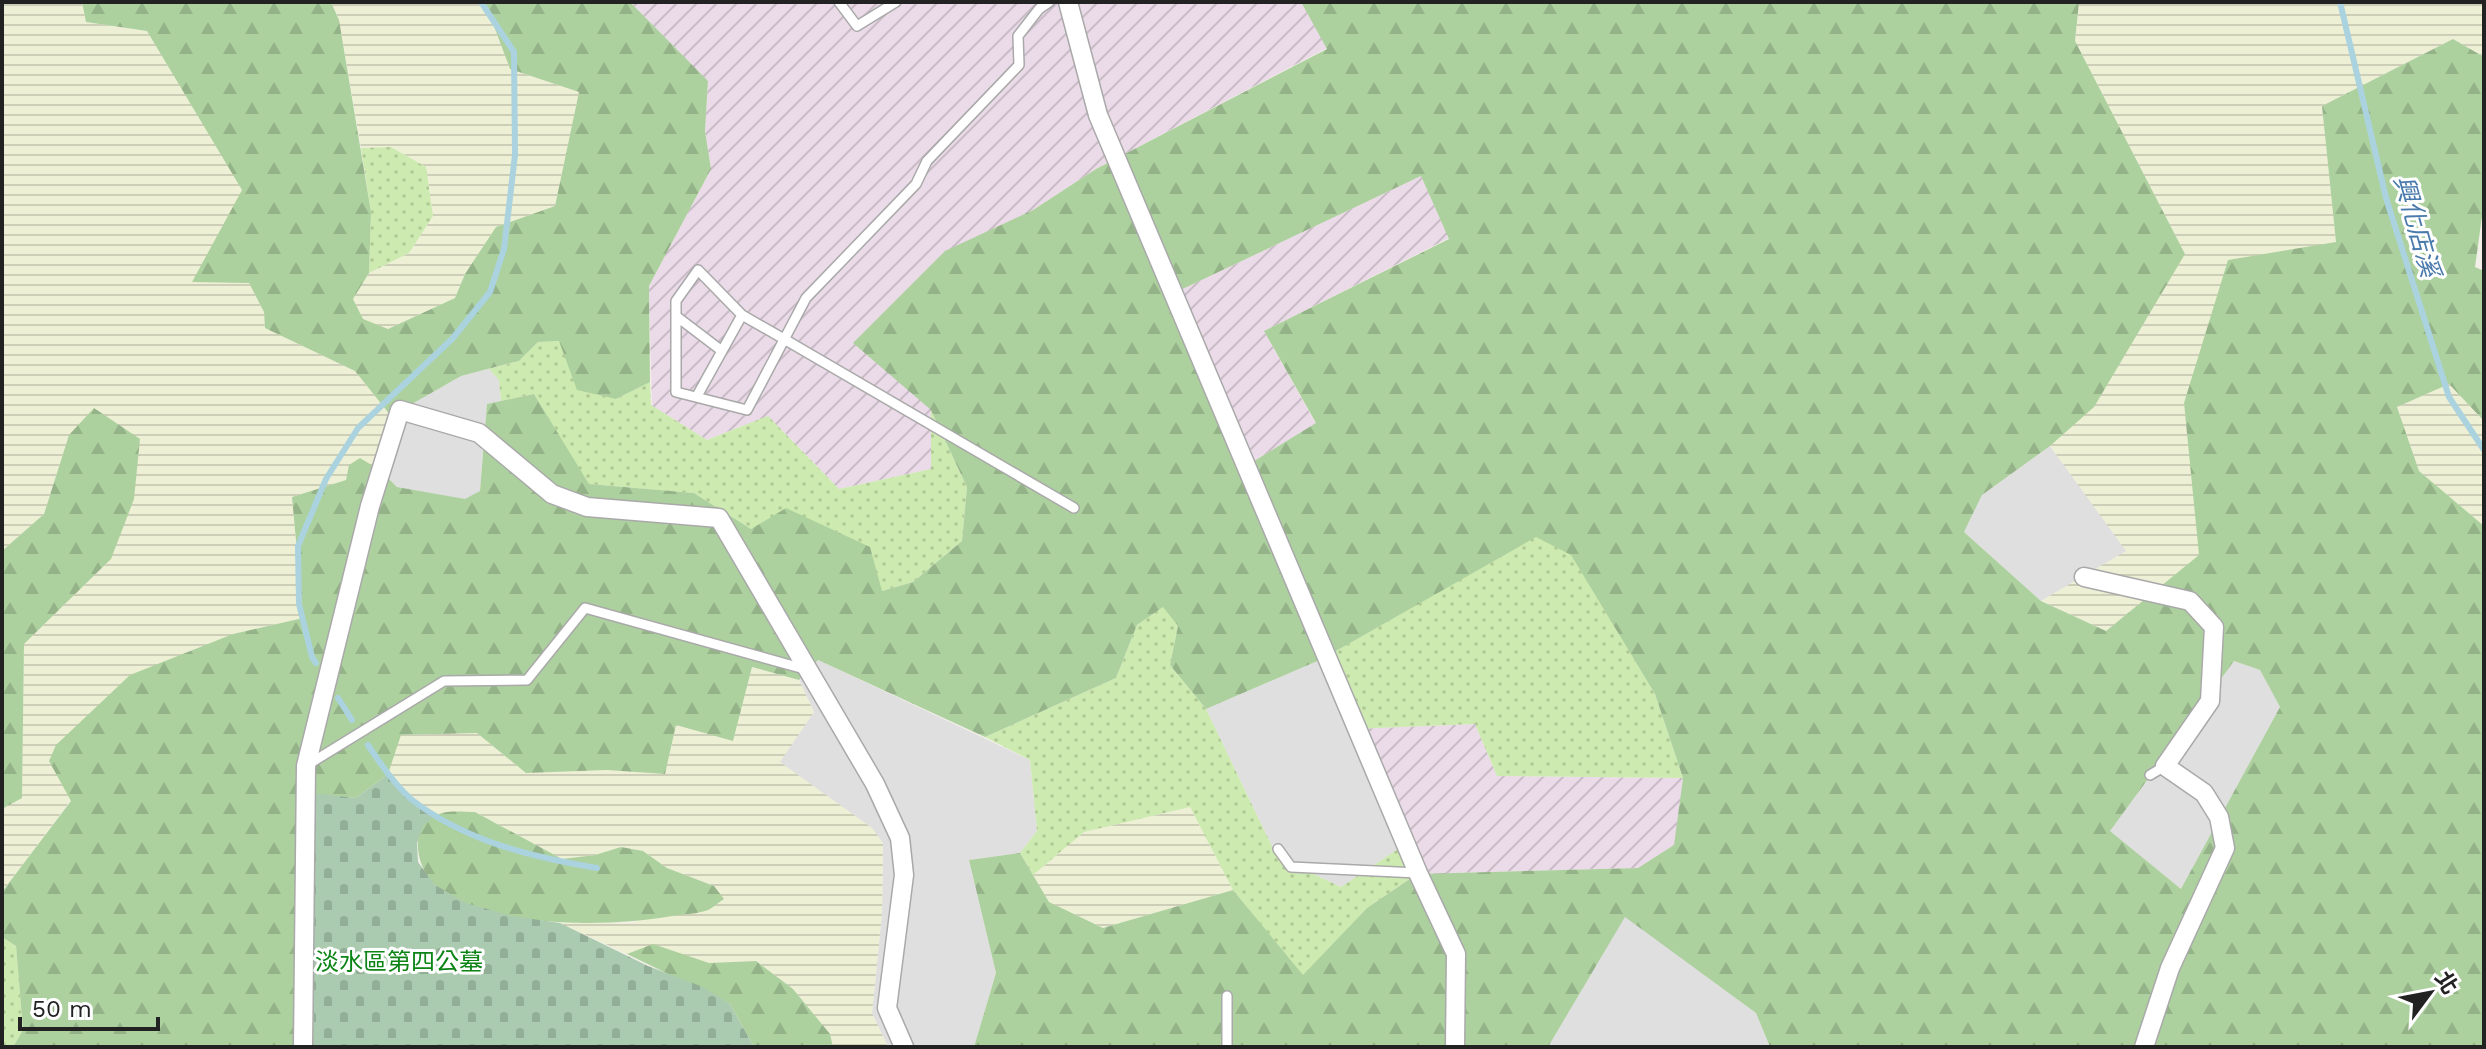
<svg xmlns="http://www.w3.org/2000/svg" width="2486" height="1049" viewBox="0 0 2486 1049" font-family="'Work Sans','Noto Sans TC',sans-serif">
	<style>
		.residential { fill: #e0dfdf }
		.industrial { fill: url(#industrial-furrows) }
		.farmland { fill: url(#farmland-rules) }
		.grass { fill: url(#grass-dots) }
		.forest { fill: url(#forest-firs); fill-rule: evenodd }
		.cemetery { fill: url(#cemetery-stones) }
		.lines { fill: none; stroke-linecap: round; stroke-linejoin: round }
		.stream { stroke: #aad3df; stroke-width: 6 }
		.lane-casing { stroke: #a9a9a9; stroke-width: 12 }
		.street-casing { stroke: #a9a9a9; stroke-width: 21 }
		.lane { stroke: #fff; stroke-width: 9 }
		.street { stroke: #fff; stroke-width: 18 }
		.labels { text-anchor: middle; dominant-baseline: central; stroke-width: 6; stroke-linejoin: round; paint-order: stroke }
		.park-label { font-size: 24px; fill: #0c8416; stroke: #fff }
		.water-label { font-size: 26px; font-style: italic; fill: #4a7aab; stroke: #fff }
	</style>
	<defs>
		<pattern id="industrial-furrows" width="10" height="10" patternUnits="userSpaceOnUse" patternTransform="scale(2)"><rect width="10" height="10" fill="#ebdbe8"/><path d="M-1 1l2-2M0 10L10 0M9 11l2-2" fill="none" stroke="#c9bcc7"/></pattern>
		<pattern id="farmland-rules" width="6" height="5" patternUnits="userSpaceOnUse" patternTransform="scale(2)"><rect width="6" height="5" fill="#eef0d5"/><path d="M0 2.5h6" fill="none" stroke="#ccceb7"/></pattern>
		<pattern id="grass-dots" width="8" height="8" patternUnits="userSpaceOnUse" patternTransform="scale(2)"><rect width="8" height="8" fill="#cdebb0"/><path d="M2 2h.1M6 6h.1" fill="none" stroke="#b0c997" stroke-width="1.8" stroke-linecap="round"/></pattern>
		<pattern id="forest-firs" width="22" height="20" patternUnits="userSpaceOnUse" patternTransform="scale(2)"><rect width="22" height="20" fill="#add19e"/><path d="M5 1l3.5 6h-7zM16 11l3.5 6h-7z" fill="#95b388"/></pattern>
		<pattern id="cemetery-stones" width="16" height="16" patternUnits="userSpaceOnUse" patternTransform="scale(2)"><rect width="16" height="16" fill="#aacbaf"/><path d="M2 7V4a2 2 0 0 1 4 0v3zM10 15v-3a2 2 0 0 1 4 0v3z" fill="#92ae96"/></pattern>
	</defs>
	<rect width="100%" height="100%" fill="#f2efe9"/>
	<path class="residential" d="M489 369 499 379 501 401 487 404 480 491 465 500 397 487 380 470 391 416 461 376Z
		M2050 446 2127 551 2041 601 1964 532 1982 495Z
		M1322 659 1404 845 1341 887 1277 857 1206 709Z
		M818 660 1030 760 1037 831 1020 853 969 860 996 973 974 1047H888L872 1013 882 913 883 843 779 761 814 712 799 680Z
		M2234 661 2260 670 2280 707 2182 890 2109 831Z
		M1625 916 1756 1013 1770 1047H1548Z"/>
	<path class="industrial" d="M630 2H1301L1327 48 1096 169 1033 210 1096 504 931 469 839 489 783 431 771 425 742 426 707 440 664 413 652 410 649 286 711 169 705 131 708 82Z
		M1421 176 1449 238 1264 331 1316 424 1242 468 1170 295Z
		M1475 724 1497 776 1683 778 1675 845 1638 868 1417 874 1352 729Z"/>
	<path class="farmland" d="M2 2H82L86 22 147 31 243 190 249 283 264 312 265 328 355 371 391 416 380 470 292 497 303 618 233 634 50 762 71 800 2 892V809L22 798 24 644 111 559 69 435 44 514 2 551Z
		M331 2H485L510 69 579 92 555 206 496 227 465 274 455 298 388 329 363 320 353 298 369 273 409 253 433 216 426 167 391 147 361 148 339 20Z
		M2079 2H2484V57L2453 39 2322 106 2336 242 2184 403 2200 555 2106 631 2041 601 2126 551 2050 446 2094 406 2185 254 2075 41Z
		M2449 384 2484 421V526L2419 471 2397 407Z
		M752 667 799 680 814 712 780 762 872 828 883 843 882 913 872 1013 888 1047H833L830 1034 793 989 756 961 709 963 653 945 627 954 560 923H632L714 886 667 868 643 851 622 847 595 855 562 859 475 812 437 814 415 804 401 793 388 774 400 735 477 733 526 773 607 770 665 774 676 725 733 740Z
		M1190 807 1233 890 1103 928 1049 902 1033 875 1084 832Z"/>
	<path class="grass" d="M391 147 426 167 433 216 409 253 369 273 371 212 361 148Z
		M559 341 616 399 650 382 651 405 707 440 768 416 839 489 931 469V410L967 487 962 541 913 582 882 591 751 529 694 493 588 484 534 394 501 401 499 380 489 369 519 361 538 342Z
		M1536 536 1571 554 1655 694 1683 778 1497 776 1475 724 1352 729 1322 659Z
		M1164 606 1178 626 1170 665 1206 709 1277 857 1341 887 1404 845 1417 874 1367 908 1303 976 1233 890 1190 807 1084 832 1033 875 1020 853 1037 831 1030 760 985 737 1116 678 1137 625Z
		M2 937 16 946 23 1030 13 1047H2Z"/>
	<path class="forest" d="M82 2H331L339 20 371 212 369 273 353 299 363 319 388 329 455 298 465 274 496 227 555 206 579 92 510 69 485 2H630L708 81 705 131 711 169 649 286 650 382 616 399 577 390 559 341 538 342 519 361 461 376 391 416 355 371 265 328 264 312 249 283 192 282 242 190 147 31 86 22Z
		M1301 2H2079L2075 41 2185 254 2094 407 2050 446 1982 495 1964 532 2041 601 2106 631 2199 555 2184 403 2228 260 2336 242 2322 106 2453 39 2484 57V202L2475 267 2484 271V421L2449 384 2397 407 2419 471 2484 526V1047H1770L1756 1013 1625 917 1548 1047H974L996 973 969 860 1020 853 1049 902 1103 928 1233 890 1303 975 1367 908 1417 874 1638 868 1674 845 1683 778 1655 694 1571 555 1536 537 1322 659 1206 709 1170 665 1178 626 1163 607 1137 625 1116 678 985 737 818 660 799 680 752 667 733 741 676 725 665 774 607 770 526 773 477 733 401 735 388 774 356 798 313 794 314 1047H13L23 1030 16 946 2 937V892L71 801 49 761 56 745 130 675 233 634 303 618 292 497 346 480 349 465 360 458 380 470 397 487 465 499 480 491 487 404 534 394 589 484 694 493 751 529 786 508 870 547 882 591 913 582 962 541 967 487 931 410 853 343 945 251 1033 210 1096 169 1327 49ZM1421 176 1449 239 1264 331 1316 423 1243 468 1170 295ZM2234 661 2260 670 2280 707 2181 889 2110 831Z
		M94 408 140 439 134 499 111 559 24 644 22 798 2 809V551L44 514 69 435Z
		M475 812 562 859 595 855 621 847 643 851 667 868 714 886 724 899C719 902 714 907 708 910 698 914 684 914 672 916 610 927 486 930 435 885 416 868 407 824 439 814 449 810 464 812 475 812Z
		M653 944 709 963 756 961 793 989 830 1034 833 1047H754L730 1004 627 954Z"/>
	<path class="cemetery" d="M388 774C402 794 415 804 437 814L423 826 417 843 418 862 435 885 466 903 512 916 560 923 648 966 703 987 730 1004 754 1047H314L313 793 356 798Z"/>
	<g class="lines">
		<path class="stream" d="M2340 2 2386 198 2449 397 2484 450
			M316 663 312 657 299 604 298 546 326 479 358 428 453 338 490 292 504 249 515 155 514 52 481 2
			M338 698 352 720
			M368 745C379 762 396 786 411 799 464 841 532 857 597 868"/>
		<defs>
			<path id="lane" d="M839 2 857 26 896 2
				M1049 2 1039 9 1018 36 1019 65 927 161 916 184 806 298 747 410 676 392V301L698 270 742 315 784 339 1074 508
				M676 316 722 351
				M697 396 742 315
				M309 764 444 681 527 680 585 608 808 670
				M2150 775 2165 766
				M1278 849 1291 867 1418 873
				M1227 1047V996"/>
			<path id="street" d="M1068 2 1098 115 1418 873 1456 954 1455 1047
				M2084 577 2190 601 2214 627 2210 701 2165 766 2204 793 2219 817 2225 848 2170 968 2144 1047
				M303 1047 306 766 370 506 400 410 479 433 552 494 587 507 719 518 875 784 900 838 904 875 887 1008 904 1047"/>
		</defs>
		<use href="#lane" class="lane-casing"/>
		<use href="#street" class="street-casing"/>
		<use href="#lane" class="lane"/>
		<use href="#street" class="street"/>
	</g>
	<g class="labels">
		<g class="park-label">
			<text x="399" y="962">淡水區第四公墓</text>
		</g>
		<g class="water-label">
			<text transform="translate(2417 226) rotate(74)">興化店溪</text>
		</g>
	</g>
	<rect width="2486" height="1049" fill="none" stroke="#222222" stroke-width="8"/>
	<g transform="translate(2430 993) rotate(58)" stroke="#ffffff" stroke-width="6" paint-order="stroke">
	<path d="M0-6L14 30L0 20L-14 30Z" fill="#222222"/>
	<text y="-12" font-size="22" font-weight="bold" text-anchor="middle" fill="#222222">北</text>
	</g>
	<path d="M20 1017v12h138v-12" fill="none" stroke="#222222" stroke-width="4"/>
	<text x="32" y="1017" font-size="24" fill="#222222" stroke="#ffffff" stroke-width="6" paint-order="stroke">50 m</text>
</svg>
